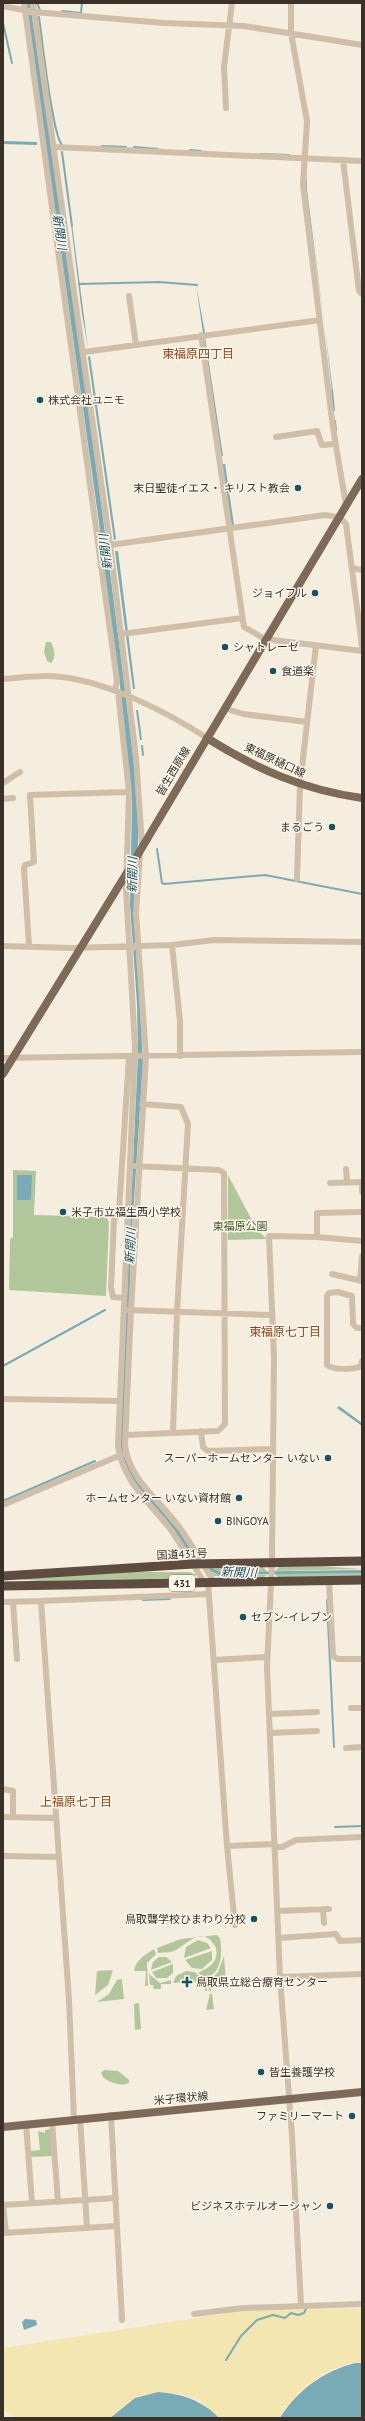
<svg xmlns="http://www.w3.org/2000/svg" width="365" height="2421" viewBox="0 0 365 2421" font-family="'PT Sans','Noto Sans JP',sans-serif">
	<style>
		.green { fill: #b2c69c }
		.sand { fill: #f3e6b1 }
		.water { fill: #79abb6 }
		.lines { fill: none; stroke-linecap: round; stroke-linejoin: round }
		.stream { stroke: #79abb6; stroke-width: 2 }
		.minor { stroke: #cfbfa8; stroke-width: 6 }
		.major { stroke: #7e6a58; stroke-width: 8 }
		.highway { stroke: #5d4c3f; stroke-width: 9 }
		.poi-dot { fill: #195362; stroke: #fcf6eb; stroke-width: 1.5 }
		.labels { text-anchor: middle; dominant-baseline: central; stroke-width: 3; stroke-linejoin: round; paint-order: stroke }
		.shield { fill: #fcf6eb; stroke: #756c63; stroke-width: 1 }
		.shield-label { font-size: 10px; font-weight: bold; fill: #3b3129 }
		.poi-label { font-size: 11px; fill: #3b3129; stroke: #fcf6eb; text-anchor: start }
		.street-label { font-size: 11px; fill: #3b3129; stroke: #fcf6eb }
		.park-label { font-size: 11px; fill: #435c2a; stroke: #fcf6eb }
		.water-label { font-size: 12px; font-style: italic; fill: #195362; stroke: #fcf6eb }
		.neighbourhood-label { font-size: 12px; fill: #934719; stroke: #fcf6eb }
	</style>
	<rect width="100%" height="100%" fill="#f5edde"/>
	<path class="green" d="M46 642H51C54 649 57 657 51 663L47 661 44 652Z
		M13 1170 36 1171 34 1215 106 1217 109 1222 106 1296 9 1290 10 1239 13 1237Z
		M228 1175 257 1230 267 1239 228 1240Z
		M321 1566 362 1569 275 1571 279 1567Z
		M263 1567 267 1571 220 1572 212 1568Z
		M133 1572H190L196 1575 194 1578 40 1581 16 1579Z
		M210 1572 219 1575H267L264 1577 214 1576Z
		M362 1573V1576L279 1578 275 1574Z
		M217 1935 220 1938C222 1952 223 1971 207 1978L198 1973C209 1967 219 1963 216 1948 203 1923 187 1945 174 1951 169 1953 164 1952 158 1953L157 1948 181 1939Z
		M198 1940 207 1943 211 1948 184 1958 186 1947Z
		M154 1949 156 1954 147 1963 148 1986H145L146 1971H134C135 1961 146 1954 154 1949Z
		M212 1951V1960L202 1969 192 1968 185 1960Z
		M224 1956 226 1982 211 1983V1991H209L208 1982 218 1972Z
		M159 1957H166L172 1962 151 1970 153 1962Z
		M173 1964V1973L167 1978H156L152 1972Z
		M113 1970 108 1985 95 1995 97 1971Z
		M186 1971 195 1972 206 1983 207 1991H205L204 1981 173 1983 176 1976Z
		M149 1974 160 1983 171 1980V1984H161V1989H154L153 1985H150Z
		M122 1979 124 1999 97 2002 109 1994 117 1980Z
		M210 1994H212L214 2009 206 2010Z
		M139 2003 141 2029 135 2030 134 2004Z
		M104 2070 118 2071 129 2080V2083C122 2087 103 2082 101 2073Z
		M51 2129 53 2156 30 2157 29 2151 40 2150 38 2131 45 2133V2130Z"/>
	<path class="sand" d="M362 2308V2362C329 2363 295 2390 279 2418H220L198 2400 181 2394 158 2392 135 2397 109 2418H17L3 2410V2348L241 2311Z"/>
	<path class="water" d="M26 3H30C69 265 106 526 137 789L139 830 134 896 143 1063 131 1246 125 1458 136 1480 178 1530 193 1552 212 1568 220 1572 362 1570V1573L219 1575 210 1571 190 1555 134 1483 129 1476 120 1447 138 1053 137 1004 130 904 132 802 120 686 98 531 100 530Z
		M3 141 37 142V145L3 144Z
		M307 166V190L324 323 306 190Z
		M71 224H72L88 348 82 314Z
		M196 284 205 333H203Z
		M325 329 333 392H332Z
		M204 337H205L223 456H221Z
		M90 356 116 539 114 540 88 357Z
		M222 464H225L234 525H231Z
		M115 551H118L135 689H133Z
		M136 710H138L142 740H140Z
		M17 1175H32L31 1200H17Z
		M339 1406 362 1423V1426L337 1408Z
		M25 2319 36 2320 37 2325 24 2330 22 2322Z
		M355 2363H362V2418H280C297 2390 324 2371 355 2363Z
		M158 2392C182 2394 202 2400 219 2418H110L135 2398Z"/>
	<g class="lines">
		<path class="stream" d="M37 3 40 10
			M62 11 81 13 82 3
			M39 17C42 38 52 134 62 145
			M3 23 12 63
			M102 146 126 147
			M134 147 158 149
			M190 150 201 151
			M62 152 72 226
			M261 154 289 155
			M79 284 159 282 197 285
			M332 391 334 410
			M335 421 336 430
			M142 746 143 755
			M157 849 162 883 164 884 265 875 362 894
			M3 1366 105 1310
			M3 1501 95 1461
			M143 1600 170 1599
			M327 1600 334 1747
			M335 1827 362 1826
			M226 2360 241 2336 257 2320 273 2315 285 2318 291 2313 298 2315 304 2313 306 2309"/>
		<path class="minor" d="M24 3 117 681 115 691
			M33 3 110 545 136 757 142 845
			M291 3V33L307 121 303 185 333 428 346 505
			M3 6 34 12 164 23 244 26 362 45
			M226 108 224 67 232 3
			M55 147 362 161
			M343 160 359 291 362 294
			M129 296 136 345
			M201 335 244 627 265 639 362 651
			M84 352 320 320
			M276 437 317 431 322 445 335 444
			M110 545 325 515 339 517 346 524 362 646
			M352 568 362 570
			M122 634 242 618
			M3 679C22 678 42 674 61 677 108 682 167 712 207 738
			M118 692 129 792 126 889 135 1047 118 1446C123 1482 150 1503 171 1530 183 1547 193 1565 204 1582
			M224 708 243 714 307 722
			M3 783 20 772
			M3 799 13 798
			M140 852 136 913 146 1057 131 1310 125 1445C129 1480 160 1500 180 1528 192 1545 203 1564 214 1582
			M297 879 300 785 316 645
			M172 945 180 1021V1056
			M3 946 71 948 172 945 214 940 362 942
			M29 946 24 868 25 865 34 862 30 795 129 792
			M3 1058 362 1052
			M142 1104 181 1107 188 1124 177 1312 173 1432
			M346 1169 347 1182
			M362 1182V1192
			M330 1183 362 1182
			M317 1237V1213L362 1212
			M332 1274 362 1281
			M360 1280 362 1256
			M123 1298 113 1297 111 1288 114 1220 119 1211 129 1057
			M127 1310 271 1315
			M362 1328H357L353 1324 352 1296 338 1292 329 1293 327 1296V1365C333 1370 354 1370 361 1366L362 1361
			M3 1399 119 1401
			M201 1431 203 1447 208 1451 273 1449
			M126 1435 218 1431 225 1424 224 1173 219 1170 135 1166
			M3 1505 123 1454
			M329 1581 333 1656 338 1659H362
			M208 1582 227 1846 235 1925
			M41 1601 209 1594
			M3 1602 41 1601 69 2000 74 2119
			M13 1602 17 1659
			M214 1660 267 1657
			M351 1708H362
			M269 1714 317 1712
			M270 1733 317 1731
			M346 1748 362 1747
			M3 1789 13 1791V1817
			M3 1817 56 1818
			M227 1846 275 1844
			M275 1847H282L296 1840 362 1837
			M3 1856 59 1857
			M323 1909 324 1923
			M277 1911 329 1909
			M279 1938 336 1934 340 1941 362 1940
			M280 1977 362 1974
			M111 2115 122 2320
			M80 2118 87 2228
			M52 2122 58 2202
			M26 2124 32 2203
			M3 2233 117 2226
			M6 2233 3 2205 116 2198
			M301 2305 292 2136 280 1977 267 1667 272 1562 274 1357 269 1236 317 1237 362 1241
			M194 2314 243 2308 362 2304"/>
		<path class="major" d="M207 738C256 769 304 790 362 798
			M3 1074 128 871 362 479
			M3 2127 362 2092"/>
		<path class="highway" d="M3 1576 193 1564 362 1561
			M3 1586 362 1580"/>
	</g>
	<g class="poi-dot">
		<circle cx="40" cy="400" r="4"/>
		<circle cx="298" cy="488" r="4"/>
		<circle cx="315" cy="593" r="4"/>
		<circle cx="225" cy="647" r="4"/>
		<circle cx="273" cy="671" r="4"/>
		<circle cx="332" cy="827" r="4"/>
		<circle cx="63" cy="1212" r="4"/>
		<circle cx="328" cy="1458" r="4"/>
		<circle cx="239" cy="1498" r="4"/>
		<circle cx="218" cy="1521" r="4"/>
		<circle cx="243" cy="1617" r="4"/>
		<circle cx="254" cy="1919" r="4"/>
		<path d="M185 1976h4v4h4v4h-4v4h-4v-4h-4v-4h4z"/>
		<circle cx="261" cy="2072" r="4"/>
		<circle cx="352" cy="2116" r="4"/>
		<circle cx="330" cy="2206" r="4"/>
	</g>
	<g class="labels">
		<rect class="shield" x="169" y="1575" width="26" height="16" rx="3"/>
		<g class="shield-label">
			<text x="182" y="1583">431</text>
		</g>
		<g class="poi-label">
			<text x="48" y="400">株式会社ユニモ</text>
			<text x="290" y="488" text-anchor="end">末日聖徒イエス・ キリスト教会</text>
			<text x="307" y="593" text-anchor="end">ジョイフル</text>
			<text x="233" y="647">シャトレーゼ</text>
			<text x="281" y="671">食道楽</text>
			<text x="324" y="827" text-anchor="end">まるごう</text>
			<text x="71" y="1212">米子市立福生西小学校</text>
			<text x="320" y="1458" text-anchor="end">スーパーホームセンター いない</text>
			<text x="231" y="1498" text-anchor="end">ホームセンター いない資材館</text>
			<text x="226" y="1521">BINGOYA</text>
			<text x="251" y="1617">セブン-イレブン</text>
			<text x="246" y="1919" text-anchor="end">鳥取聾学校ひまわり分校</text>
			<text x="196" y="1982">鳥取県立総合療育センター</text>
			<text x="269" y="2072">皆生養護学校</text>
			<text x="344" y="2116" text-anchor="end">ファミリーマート</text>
			<text x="322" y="2206" text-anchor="end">ビジネスホテルオーシャン</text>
		</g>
		<g class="street-label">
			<text transform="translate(275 760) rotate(25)">東福原樋口線</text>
			<text transform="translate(173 771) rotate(-59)">皆生西原線</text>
			<text transform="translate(182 1554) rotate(-3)">国道431号</text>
			<text transform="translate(181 2098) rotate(-5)">米子環状線</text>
		</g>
		<g class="park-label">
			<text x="240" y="1226">東福原公園</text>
		</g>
		<g class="water-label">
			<text transform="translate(60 232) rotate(82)">新開川</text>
			<text transform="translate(105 552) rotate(-97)">新開川</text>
			<text transform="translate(132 875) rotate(-89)">新開川</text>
			<text transform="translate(130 1246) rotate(-87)">新開川</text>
			<text transform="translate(239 1572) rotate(2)">新開川</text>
		</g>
		<g class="neighbourhood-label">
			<text x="198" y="353">東福原四丁目</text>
			<text x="285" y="1331">東福原七丁目</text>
			<text x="76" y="1801">上福原七丁目</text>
		</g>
	</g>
	<rect width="365" height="2421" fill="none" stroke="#3b3129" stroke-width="8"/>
</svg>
